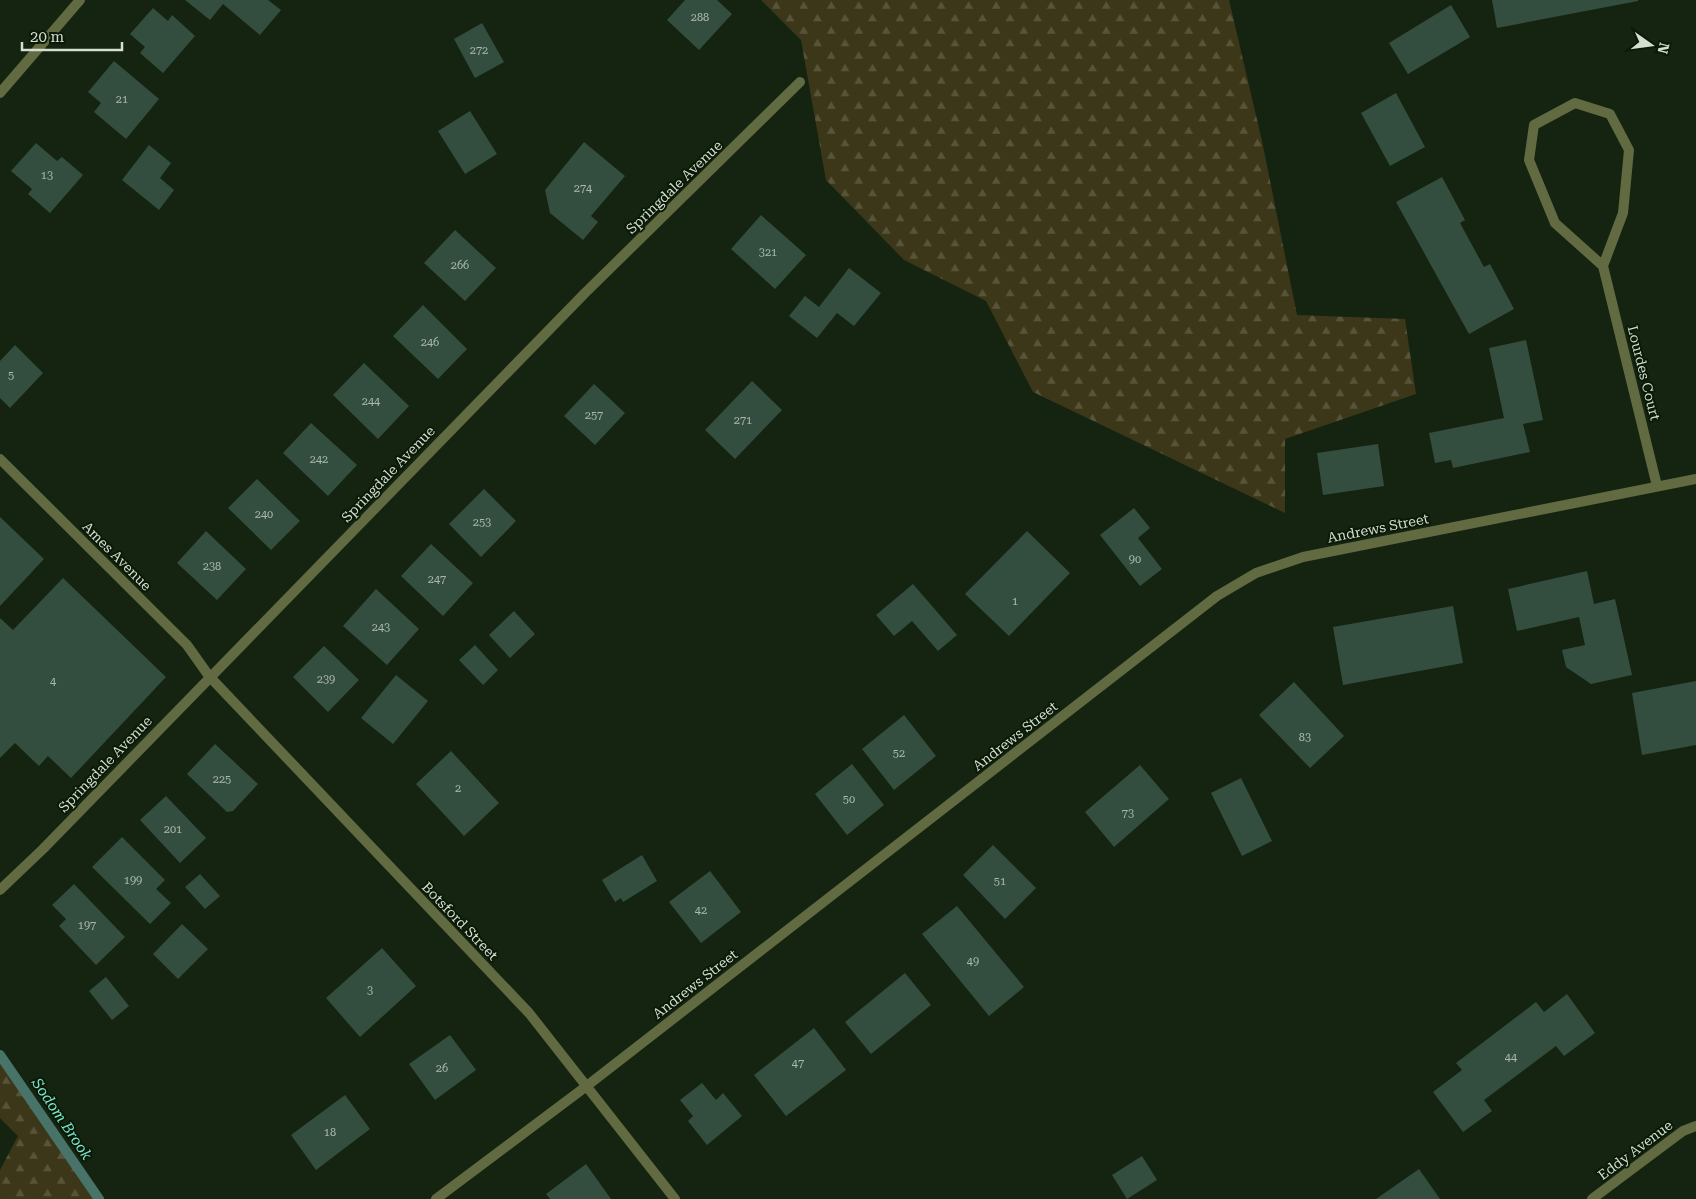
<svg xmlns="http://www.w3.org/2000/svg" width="1696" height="1199" viewBox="0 0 1696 1199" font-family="'Roboto Serif',serif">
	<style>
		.forest { fill: url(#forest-firs) }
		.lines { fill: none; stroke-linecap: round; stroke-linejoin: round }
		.stream { stroke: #477368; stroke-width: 10 }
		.building { fill: #334e3f }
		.minor { stroke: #626a42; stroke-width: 10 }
		.labels { text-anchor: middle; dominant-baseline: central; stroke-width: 4; stroke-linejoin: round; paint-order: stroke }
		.number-label { font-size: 11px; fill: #acbaac }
		.street-label { font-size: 14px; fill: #d4ded1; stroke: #0b1a07 }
		.water-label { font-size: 15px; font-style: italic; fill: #7be5cf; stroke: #0b1a07 }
	</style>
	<defs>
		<pattern id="forest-firs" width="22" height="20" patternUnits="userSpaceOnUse" patternTransform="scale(1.25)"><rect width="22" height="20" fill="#3d3719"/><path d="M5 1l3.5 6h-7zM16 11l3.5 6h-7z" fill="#585439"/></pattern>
	</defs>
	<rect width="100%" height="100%" fill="#142410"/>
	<path class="forest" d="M761 0H1229L1262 141 1297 315 1405 319 1416 394 1285 439V513L1033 392 986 301 904 260 826 180 801 40Z
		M0 1055 99 1199H0V1170L18 1136 0 1118Z"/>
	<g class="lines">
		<path class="stream" d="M0 1055 99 1199"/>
	</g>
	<path class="building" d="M185 0H268L281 10 260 35 223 4 210 20Z
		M685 0H717L732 14 699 50 667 20Z
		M1492 0H1638V1L1497 28Z
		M1451 5 1470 37 1408 74 1389 43Z
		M153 8 168 21 172 15 195 36 163 73 140 53 145 47 130 34Z
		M482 23 504 62 475 78 454 39Z
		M114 61 159 99 126 139 94 112 101 103 88 92Z
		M1396 93 1425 147 1390 166 1361 113Z
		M470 111 497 154 465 174 438 131Z
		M584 142 625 176 591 216 598 222 583 240 550 213 545 190Z
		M36 143 57 161 62 157 83 175 50 213 28 194 32 189 11 171Z
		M149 145 171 163 160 178 174 190 159 210 122 180Z
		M1442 177 1465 220 1460 223 1484 267 1490 264 1514 309 1469 334 1396 202Z
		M761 215 806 255 775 289 731 249Z
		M455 230 496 268 465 301 424 263Z
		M849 268 881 293 854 326 837 313 817 338 789 316 805 296 819 307Z
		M423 305 467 349 438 379 393 336Z
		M1526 340 1543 420 1523 424 1530 452 1453 468 1451 460 1435 463 1429 433 1504 418 1489 348Z
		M15 345 43 373 10 408 0 398V361Z
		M364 363 409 406 378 439 333 395Z
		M752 381 782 410 735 459 705 430Z
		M594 384 625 413 595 445 564 416Z
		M311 423 357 465 328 496 283 453Z
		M1378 444 1384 486 1323 495 1317 453Z
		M257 479 300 521 271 550 228 508Z
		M484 489 516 521 481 557 449 524Z
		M1134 508 1150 528 1138 538 1162 569 1140 586 1100 535Z
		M0 517 44 559 0 606Z
		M206 531 246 569 217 600 177 563Z
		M1027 531 1070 573 1009 636 965 594Z
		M431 544 473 583 443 616 401 576Z
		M1587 571 1594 604 1615 599 1632 675 1591 684 1566 667 1562 650 1585 645 1579 617 1517 631 1508 589Z
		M63 578 166 677 71 778 48 756 39 766 15 743 0 758V618L13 630Z
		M913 584 957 635 938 651 912 621 894 636 876 615Z
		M376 589 419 629 387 665 343 626Z
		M1453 606 1463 663 1343 685 1333 627Z
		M514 611 535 634 510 658 489 635Z
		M475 645 498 670 483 685 459 660Z
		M324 646 359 680 328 712 293 677Z
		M396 675 428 701 393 744 361 718Z
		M1696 681V745L1642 755 1632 693Z
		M1294 682 1344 736 1310 768 1259 715Z
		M904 715 936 756 894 790 862 749Z
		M215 744 258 784 233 811 227 812 187 774Z
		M451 751 499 803 464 836 416 784Z
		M852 764 884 805 847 835 815 794Z
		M1140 765 1169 799 1114 847 1085 812Z
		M1241 778 1272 841 1242 856 1211 793Z
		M166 796 206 838 180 863 140 820Z
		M122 837 165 880 156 889 171 903 150 924 92 867Z
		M993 845 1036 888 1005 919 963 875Z
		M642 855 657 881 623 902 621 898 615 902 602 880Z
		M710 871 741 912 701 943 669 902Z
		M200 874 220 896 205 909 185 887Z
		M74 884 125 937 96 965 59 926 66 919 52 905Z
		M957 906 1024 987 989 1016 922 934Z
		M182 924 208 949 178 979 153 954Z
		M382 948 416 986 360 1037 326 998Z
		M905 973 931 1005 871 1054 845 1022Z
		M106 977 129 1006 112 1020 89 991Z
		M1567 994 1595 1033 1564 1056 1556 1046 1484 1100 1492 1111 1463 1132 1433 1092 1462 1070 1456 1063 1536 1002 1544 1012Z
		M814 1028 846 1070 786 1116 754 1075Z
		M450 1035 476 1070 435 1100 409 1064Z
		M702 1083 716 1100 723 1093 742 1116 707 1145 688 1121 693 1116 680 1100Z
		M345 1095 370 1129 316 1170 291 1135Z
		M1142 1156 1157 1180 1127 1199 1112 1175Z
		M586 1164 611 1199H550L546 1194Z
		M1419 1169 1440 1199H1376Z"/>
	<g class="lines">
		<path class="minor" d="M0 93 80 0
			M1603 266 1555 223 1529 160 1534 125 1575 103 1610 114 1629 150 1623 213 1603 266 1657 486
			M0 459 187 645 209 676 529 1013 675 1199
			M0 890 43 849 585 293 800 82
			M436 1199 588 1085 1217 596 1256 573 1303 557 1696 479
			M1592 1199 1683 1131 1696 1126"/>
	</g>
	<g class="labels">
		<g class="number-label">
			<text x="700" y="17">288</text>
			<text x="479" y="50">272</text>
			<text x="122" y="99">21</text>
			<text x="47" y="175">13</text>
			<text x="583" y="188">274</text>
			<text x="768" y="252">321</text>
			<text x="460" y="265">266</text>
			<text x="430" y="342">246</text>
			<text x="11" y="375">5</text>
			<text x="371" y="401">244</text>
			<text x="594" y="415">257</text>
			<text x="743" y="420">271</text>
			<text x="319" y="459">242</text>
			<text x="264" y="514">240</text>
			<text x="482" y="522">253</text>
			<text x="1135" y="559">90</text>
			<text x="212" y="566">238</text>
			<text x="437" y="579">247</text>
			<text x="1015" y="601">1</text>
			<text x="381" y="627">243</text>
			<text x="326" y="679">239</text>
			<text x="53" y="681">4</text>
			<text x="1305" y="737">83</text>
			<text x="899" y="753">52</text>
			<text x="222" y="779">225</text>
			<text x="458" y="788">2</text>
			<text x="849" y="799">50</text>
			<text x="1128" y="813">73</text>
			<text x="173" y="829">201</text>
			<text x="133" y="880">199</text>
			<text x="1000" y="881">51</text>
			<text x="701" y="910">42</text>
			<text x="87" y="925">197</text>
			<text x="973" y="961">49</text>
			<text x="370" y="990">3</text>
			<text x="1511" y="1057">44</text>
			<text x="798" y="1063">47</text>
			<text x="442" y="1068">26</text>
			<text x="330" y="1132">18</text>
		</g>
		<g class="street-label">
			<text transform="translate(674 187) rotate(-44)">Springdale Avenue</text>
			<text transform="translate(1644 373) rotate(76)">Lourdes Court</text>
			<text transform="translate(388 474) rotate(-46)">Springdale Avenue</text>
			<text transform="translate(1378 528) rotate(-11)">Andrews Street</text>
			<text transform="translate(117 556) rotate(45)">Ames Avenue</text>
			<text transform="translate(1015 736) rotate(-38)">Andrews Street</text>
			<text transform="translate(105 764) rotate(-46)">Springdale Avenue</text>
			<text transform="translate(460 921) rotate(46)">Botsford Street</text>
			<text transform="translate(695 984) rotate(-38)">Andrews Street</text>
			<text transform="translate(1635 1150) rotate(-37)">Eddy Avenue</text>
		</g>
		<g class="water-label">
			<text transform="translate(62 1119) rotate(56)">Sodom Brook</text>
		</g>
	</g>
	<g transform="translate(1651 45) rotate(104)" stroke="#0b1a07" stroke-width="4" paint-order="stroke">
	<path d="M0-4L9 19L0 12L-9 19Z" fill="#d4ded1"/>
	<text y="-8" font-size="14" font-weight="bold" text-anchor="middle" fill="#d4ded1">N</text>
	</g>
	<path d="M22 42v8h100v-8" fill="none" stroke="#d4ded1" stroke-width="2.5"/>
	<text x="30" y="42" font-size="15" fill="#d4ded1" stroke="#0b1a07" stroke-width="4" paint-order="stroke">20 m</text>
</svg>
